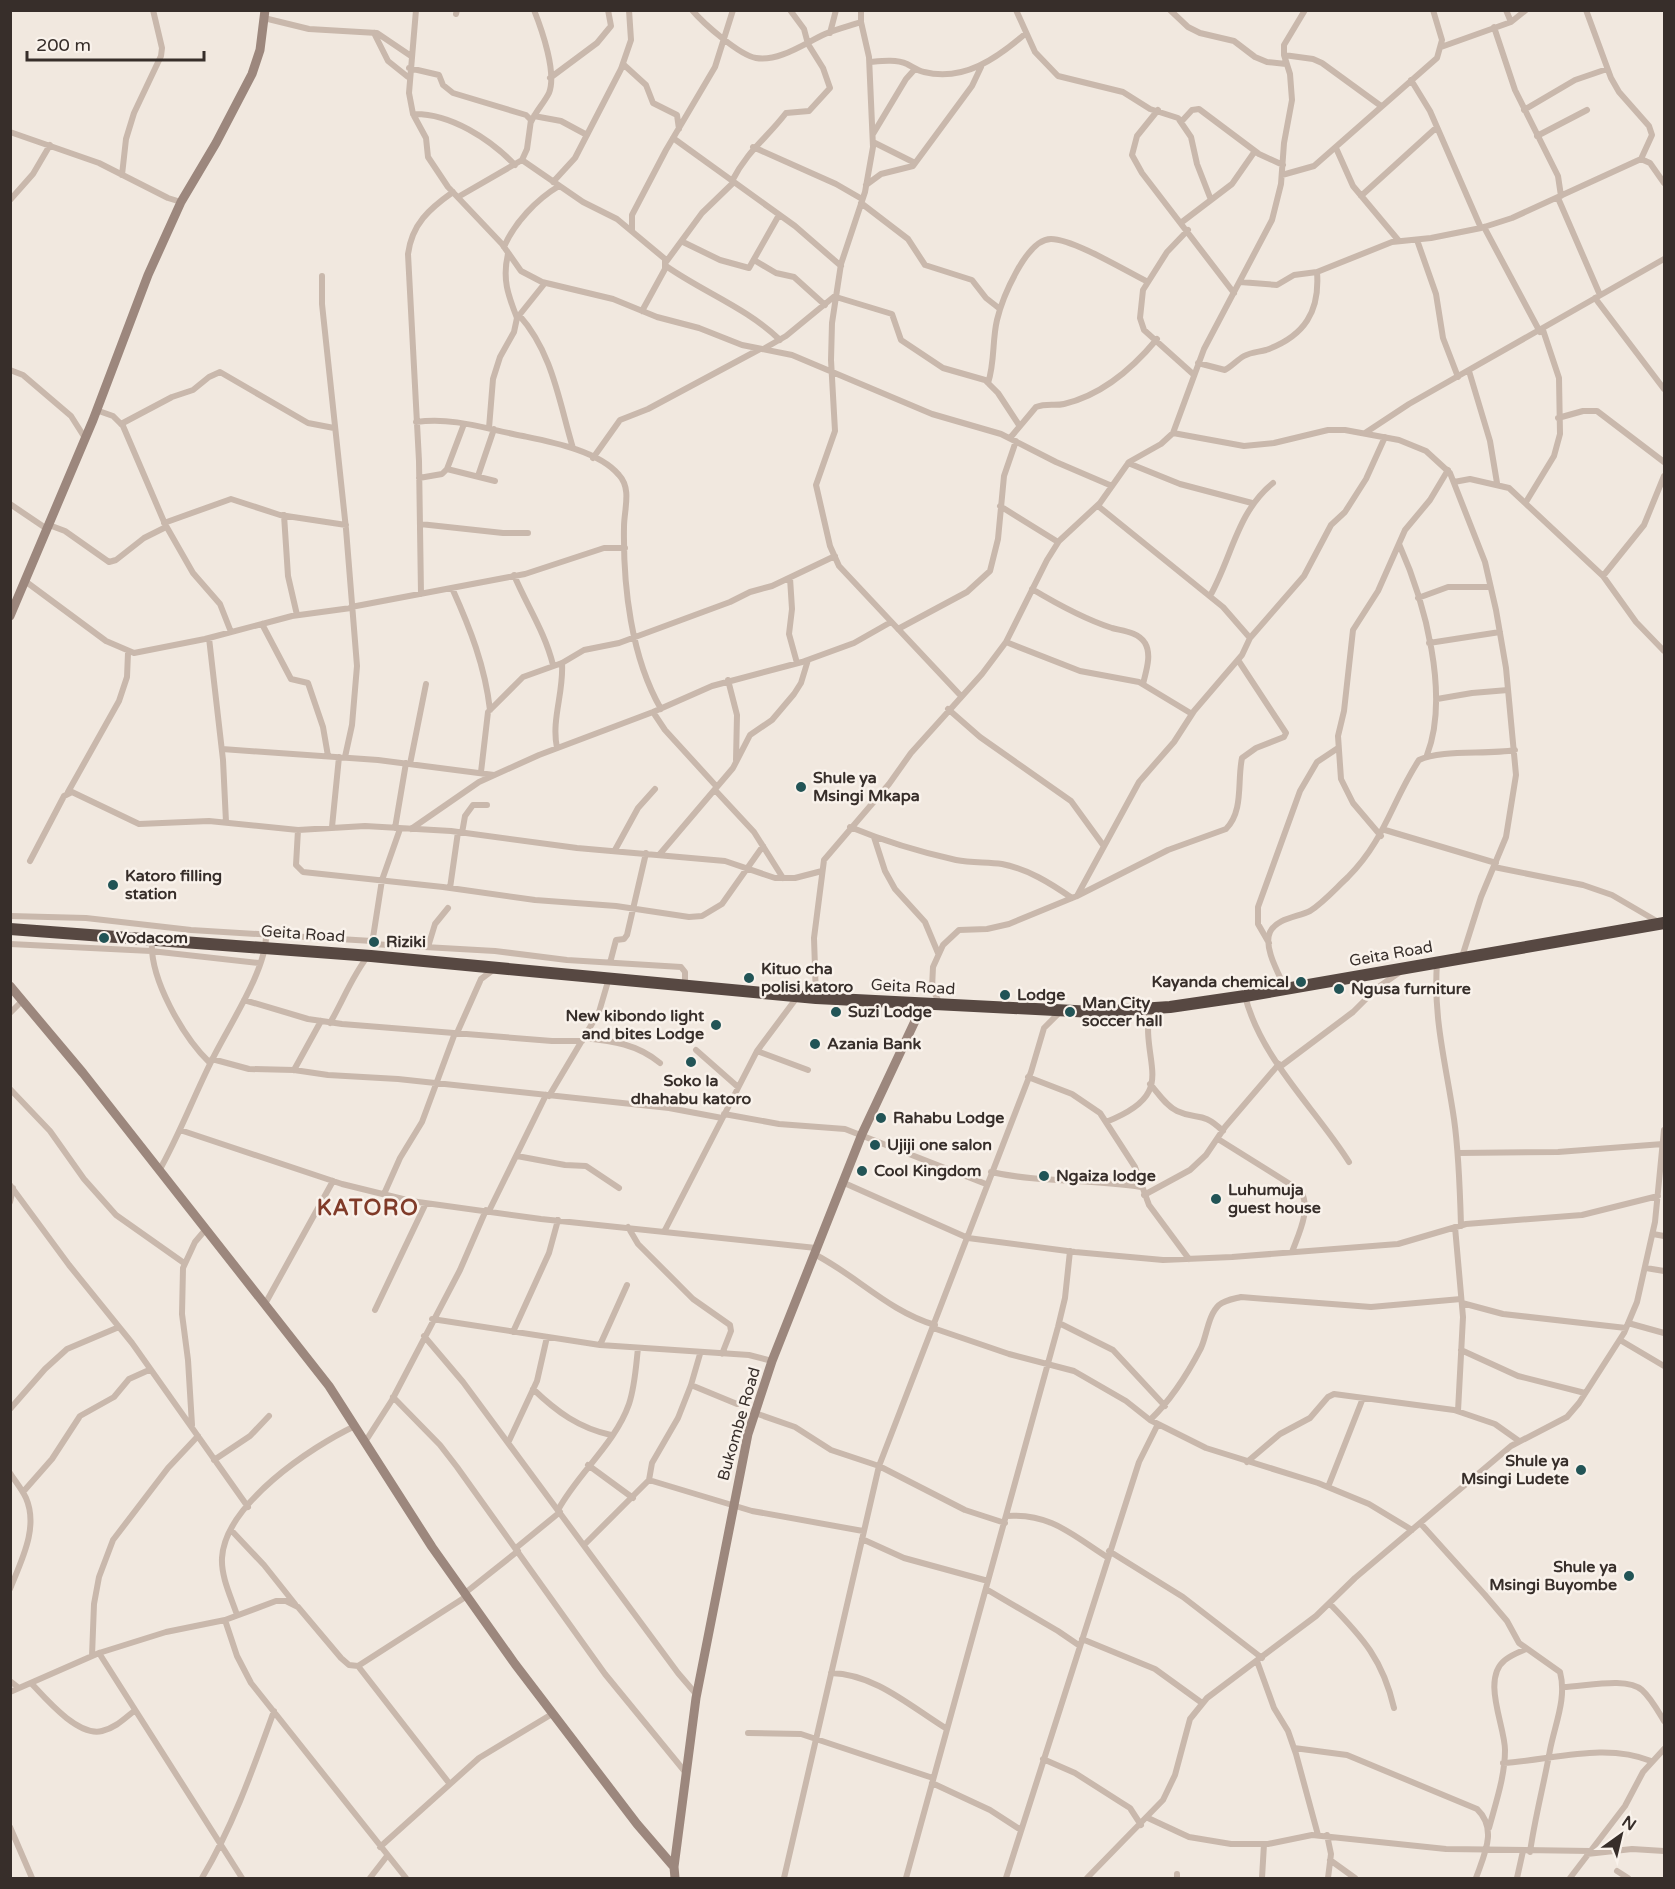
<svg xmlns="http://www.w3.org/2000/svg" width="1675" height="1889" viewBox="0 0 1675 1889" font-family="'Varela Round',sans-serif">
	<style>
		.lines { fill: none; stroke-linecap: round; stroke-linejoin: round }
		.street { stroke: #c9b8ac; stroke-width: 6 }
		.secondary { stroke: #9c877d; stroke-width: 9 }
		.highway { stroke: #574842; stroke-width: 12 }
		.poi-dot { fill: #225456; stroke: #f9f2eb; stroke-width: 2 }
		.labels { text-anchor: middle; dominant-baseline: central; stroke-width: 5; stroke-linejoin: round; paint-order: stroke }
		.poi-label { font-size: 16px; font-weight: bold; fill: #372e2a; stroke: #f9f2eb; text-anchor: start }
		.street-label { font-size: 16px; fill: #372e2a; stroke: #f9f2eb }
		.district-label { font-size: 22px; font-weight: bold; letter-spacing: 1.5px; fill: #803b29; stroke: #f9f2eb }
	</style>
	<rect width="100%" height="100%" fill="#f1e8df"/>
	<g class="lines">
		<path class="street" d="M416 10 409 93 413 114 426 138 428 157 448 187 502 244 521 271 542 282 613 299 657 317 699 328 742 345 792 355 932 414 1001 434 1056 462 1112 486
			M692 10C703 23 739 55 756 58 779 62 805 43 825 34 836 29 849 26 861 22
			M790 10 804 29 808 44
			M861 10V22L869 57 873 147 865 192 841 264 832 323 831 360 835 431 816 485 830 546 839 566 961 696
			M1016 10 1035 52 1058 76 1123 92 1150 109 1178 118 1191 137 1197 164 1211 200
			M1170 10 1188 27 1200 33 1234 41 1255 57 1267 62 1286 64
			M1506 10 1511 22
			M1586 10 1611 78 1619 92 1649 126 1652 135 1641 159
			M456 14 457 10
			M264 18 309 29 377 33 411 56
			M1494 27 1515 90 1558 176 1561 196
			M374 33 388 61 408 77
			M830 33 836 10
			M1441 47 1511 22 1526 10
			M1284 55 1313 59 1322 63 1381 106
			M870 62C881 61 896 59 907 64 913 67 918 71 924 72 964 82 997 58 1025 34
			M623 64 646 85 653 103 677 115 679 129
			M409 68 439 75 443 85 453 93 526 115 531 120 527 149 522 160 458 197
			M550 78 597 43 611 26 608 10
			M1411 80 1430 111 1481 228
			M1158 110 1137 136 1132 155 1142 173 1234 293
			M1524 110 1575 80 1607 69
			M413 114C450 113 490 139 515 165
			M534 116 561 121 587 135
			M531 122C536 111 544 103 549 93 557 73 542 30 534 10
			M1181 122 1192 110 1199 109 1259 154 1283 165
			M10 132 99 163 168 198 181 202
			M873 134 906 79 915 69
			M1537 136 1587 110
			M673 138 795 226 841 266
			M873 142 915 163
			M753 147 836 184 862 199
			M1336 148 1353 186 1399 241
			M522 160 583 202 617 219 665 259V269L642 311
			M122 175 126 139 134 113 161 56 162 48 153 10
			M1282 175 1314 166 1437 58 1442 40 1433 10
			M732 181C748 150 766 139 786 113L809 111 830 88 823 68 808 44
			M553 182 575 158 621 69 631 40 629 10
			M866 185 881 174 913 166 972 86 981 67
			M1361 196 1437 127
			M1558 198 1600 295
			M10 200 33 174 50 145
			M861 203 908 239 925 265 972 280 986 298 1000 309
			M1182 222 1232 184 1255 151
			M1484 227 1540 332
			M632 230V215L666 150 715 67 733 10
			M1188 230 1167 252 1143 290 1140 318 1144 330 1193 374
			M1417 240 1436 294 1443 338 1458 377
			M683 242 720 260 749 268 779 215
			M504 247C514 223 537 199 559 186
			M508 254C502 279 508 295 517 318
			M754 260 776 273 794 277 825 305
			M666 262 702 213 734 182
			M666 266C703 292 747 308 780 340
			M322 276V304L346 529 357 666 352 725 345 757
			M1240 282 1277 285 1294 275 1317 272 1392 242 1431 238 1481 228 1512 218 1641 159 1650 163 1664 183
			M836 297 892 314 901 340 943 368 985 380 998 393 1019 425
			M1595 298 1664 389
			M519 315C553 353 559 402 573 448
			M765 348 786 336 836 295
			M1198 363 1225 370C1232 366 1237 360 1244 356 1251 352 1259 352 1266 350 1305 336 1320 311 1317 272
			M10 370 23 375 71 416 85 438
			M1469 371 1490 441 1497 483
			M988 383C995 362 992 341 997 320 1002 299 1026 239 1051 239 1073 239 1126 271 1148 282
			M96 410 113 416 123 426 165 524 193 573 220 604 231 632
			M1558 418 1583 411H1597L1664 462
			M416 422C455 417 486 429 523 436 552 442 599 451 619 475 632 489 624 510 624 527 623 586 631 657 661 709
			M121 424 172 397 193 390 209 377 220 372 308 423 334 428
			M489 428 493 379 500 357 514 332 517 318 545 283
			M1173 433 1244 446 1274 443 1328 430H1345L1399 440 1426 451 1450 473 1485 562 1496 610 1506 668 1516 775 1506 837 1481 897 1462 957
			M1365 433 1409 404 1664 259
			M1010 438 1036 407C1046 403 1055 406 1064 404 1102 395 1133 368 1157 339
			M593 458 620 420 648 409 760 349
			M1128 463 1180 484 1252 503
			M447 469 495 481
			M478 476 494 429
			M419 478 442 474 447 469 464 424
			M1454 482 1470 479 1509 488 1603 576 1636 622 1664 651
			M1526 502 1554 456 1560 434 1559 378 1543 330
			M10 504 47 529
			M1000 506 1058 542
			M284 515 288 576 297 615
			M164 523 231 499 280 515 346 525
			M420 524 503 533H528
			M49 525 65 531 109 562 116 560 144 538 166 527
			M1399 544C1425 602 1450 695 1427 755
			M514 575C527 606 545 632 553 665
			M1603 576 1644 525 1664 476
			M790 578 792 609 789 634 797 663
			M25 581 106 641 134 653 205 639 292 616 351 608
			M452 588C470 628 485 666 490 710
			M1032 589C1057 604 1084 619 1112 628 1123 631 1138 632 1145 643 1152 655 1146 671 1143 684
			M421 594 419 461 408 254C412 224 429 209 453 192
			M1210 596C1232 557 1237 512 1273 483
			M1418 598 1448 587H1490
			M351 607 525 574 604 548H625
			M262 624 291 679 308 683 323 727 328 756
			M898 629 967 592 990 571 998 539 1004 476 1016 441
			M209 638 223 760 226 822
			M1250 638 1304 576 1331 525 1345 512 1366 479 1385 437
			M1006 642 1080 671 1139 682 1192 714
			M1429 643 1500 632
			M728 680 737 715 736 760
			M1437 699 1472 693 1508 690
			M948 709 980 737 1071 801 1103 845
			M653 712 665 730 717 787
			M557 748C551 720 564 692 562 663
			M222 749 378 760 494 775
			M410 764 426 684
			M481 772 488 712 523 677 562 663 584 650 619 643 730 602 750 592 772 586 835 556
			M715 790 754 832 783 878
			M68 792 119 701 127 677 128 653
			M332 827 339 757
			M850 827C884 841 920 852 956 860 971 863 987 862 1002 864 1028 869 1050 883 1072 898
			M395 828 406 763
			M411 829 479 782 539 755 653 712 712 686 802 662 854 643 891 622
			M298 830 296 865 303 872 443 887 535 900 616 906 689 917 702 916 722 904 763 846
			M1385 830 1496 863
			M462 833 465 816 473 805H487
			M1381 836 1353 803 1341 779 1338 736 1344 711 1353 630 1378 591 1405 530 1430 500 1448 470
			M874 837 885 871 895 889 925 922 938 953
			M615 850 638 808 655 789
			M659 855 733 768 750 735 772 720 794 694 801 683 808 660
			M30 861 64 796 72 792 139 824 209 821 298 830 365 826 451 831 577 848 725 861 775 878H795L822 871
			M1494 867 1583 885 1612 895 1660 923
			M450 888 458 832
			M1077 896 1139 782 1174 742 1194 711 1242 655 1250 638 1223 607 1098 506
			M10 916 86 918 191 930 372 941
			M152 940C149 978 183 1037 210 1063
			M1269 943 1258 924V907L1300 791 1317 762 1338 748
			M10 944 151 951 259 963
			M372 944 495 951 567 960 681 967 685 972V985
			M372 944 382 880 400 829
			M428 947 435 924 448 908
			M610 963 616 940 624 939 627 935 646 853
			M1437 963C1433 1019 1446 1064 1454 1119 1459 1154 1460 1190 1461 1226
			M1285 988C1279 974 1263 947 1270 932 1277 918 1298 917 1310 911 1324 902 1336 888 1348 877 1385 840 1392 801 1419 760 1441 749 1486 755 1515 750
			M1245 996C1261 1059 1315 1108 1349 1162
			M816 998 814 938 824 860 889 784 911 753 982 674 1006 642 1047 560 1059 541 1100 503 1129 462 1161 444 1173 433 1204 349 1272 220 1281 184 1284 143 1292 100 1290 74 1284 55V45L1305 10
			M244 1000 308 1019 342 1024 552 1041H582
			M940 1004 932 988 933 967 943 945 959 930 987 929 1009 924 1077 896 1168 850 1226 829C1244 811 1237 781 1242 758L1256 748 1284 737 1286 733 1238 660
			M10 1013 23 1000
			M330 1023C343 1001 352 976 368 956
			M457 1033 481 979 493 970
			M584 1038C613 1041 637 1044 660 1063
			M696 1050 738 1087
			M757 1051 808 1070
			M212 1059 249 1069 294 1070 328 1075 398 1079 669 1108 722 1118
			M1281 1066 1353 1012 1377 988 1400 972
			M294 1070 321 1021
			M1028 1077 1072 1094 1100 1113 1135 1167 1149 1205 1189 1259
			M1150 1084C1158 1093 1166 1106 1177 1111 1198 1121 1201 1110 1223 1131
			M10 1089 50 1131 84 1179 116 1215 184 1263
			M549 1096 599 1012 609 978
			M724 1114 779 1124 845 1129 986 1184
			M1106 1122C1182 1092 1139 1064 1150 1009
			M180 1130 342 1184 411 1201 541 1219 816 1248
			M1218 1139 1301 1191C1311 1210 1299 1233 1292 1252
			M1458 1153 1558 1152 1663 1144
			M517 1156 565 1165 586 1166 619 1188
			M159 1171C179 1136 193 1098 211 1062 226 1030 267 970 266 935
			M991 1172C1041 1183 1091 1179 1141 1187
			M842 1182 968 1238 1075 1252 1163 1260 1232 1257 1398 1244 1466 1224 1582 1215 1658 1196
			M10 1185 69 1265 132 1343 248 1507
			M384 1194 400 1158 422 1122 455 1033
			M1144 1195 1190 1170 1206 1155 1225 1127 1279 1064
			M10 1202 13 1188
			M489 1211 546 1095
			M628 1227 638 1244 693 1299 730 1325 731 1331 722 1354
			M1455 1227 1463 1317 1458 1411
			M665 1230 757 1051 798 996
			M1653 1234 1664 1236
			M814 1254C856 1275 888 1311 935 1325
			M1646 1268 1664 1271
			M1462 1303 1503 1314 1626 1328
			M265 1304 333 1181
			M375 1310 426 1203
			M432 1319 600 1345 749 1355 772 1361
			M1059 1323 1113 1350 1165 1406
			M1628 1323 1664 1333
			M933 1328 1009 1354 1074 1371 1126 1401 1150 1420 1206 1448 1318 1483 1369 1504 1412 1530
			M513 1332 549 1253 558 1220
			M424 1336 463 1382 678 1673 696 1694
			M1620 1340 1664 1366
			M600 1345 627 1285
			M1461 1350 1518 1376 1585 1393
			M691 1385 737 1404
			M533 1389C557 1412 579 1428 611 1435
			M393 1397 440 1445 457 1467 605 1674 686 1773
			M10 1409 45 1369 67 1349 119 1327
			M755 1413 795 1427 831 1450 879 1466 965 1510 1005 1523
			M1150 1420C1172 1399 1187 1375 1201 1348 1207 1335 1208 1315 1219 1305 1225 1300 1233 1299 1241 1297L1371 1307 1461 1299
			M192 1425 188 1360 182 1314 183 1268 195 1242 206 1229
			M365 1442 392 1400 460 1270 486 1210
			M508 1443 537 1381 547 1337
			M214 1460 250 1436 269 1416
			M1247 1462 1280 1434 1310 1418 1328 1397 1334 1394 1454 1410 1495 1424 1519 1441
			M588 1465 633 1498
			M10 1473C15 1481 22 1489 26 1498 39 1528 21 1561 10 1589
			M649 1480 752 1511 863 1531
			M1328 1487 1363 1398
			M23 1492 52 1459 80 1416 114 1397 129 1379 149 1370
			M558 1510C578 1473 615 1444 629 1404 635 1386 636 1366 638 1348
			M1006 1516C1051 1513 1072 1535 1107 1557
			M1421 1524 1485 1595 1507 1621 1519 1643 1560 1672C1567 1698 1555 1724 1550 1750 1544 1784 1535 1817 1530 1852
			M231 1530 264 1565 295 1604
			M862 1539 904 1558 988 1581
			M584 1545 649 1480 652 1463 678 1418 691 1385 700 1354
			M516 1548 560 1512
			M1109 1551 1183 1597 1262 1658
			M986 1589 1058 1631 1080 1646
			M465 1593 518 1551
			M1330 1604C1363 1638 1383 1660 1394 1708
			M237 1615C231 1597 221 1577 222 1558 225 1504 311 1447 355 1426
			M225 1620 237 1656 251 1683 406 1878
			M1082 1639 1155 1669 1202 1703
			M99 1653 242 1878
			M92 1656 94 1604 99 1577 113 1540 168 1468 198 1436
			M1257 1661 1274 1708 1288 1731 1296 1754 1318 1835
			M358 1666 449 1783
			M831 1673C875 1674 911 1707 947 1729
			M10 1681 19 1688
			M31 1683C46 1699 78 1737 102 1731 115 1728 124 1719 134 1711
			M1563 1687C1583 1687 1627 1676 1642 1690 1651 1698 1658 1711 1664 1721
			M10 1692 99 1653 166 1632 225 1620 276 1601H286L298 1607 341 1658 349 1665 358 1666 467 1596
			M748 1733 801 1734 933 1778
			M1294 1748 1347 1755 1477 1809C1498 1829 1484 1855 1476 1878
			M1043 1759 1075 1773 1122 1803 1130 1808 1141 1825
			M1503 1763C1552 1760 1605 1742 1651 1761
			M932 1783 990 1810 1021 1830
			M1148 1818 1189 1837 1231 1844H1268L1312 1835 1446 1849 1590 1851
			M10 1827 32 1878
			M1489 1828C1496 1802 1505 1776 1505 1750 1505 1726 1481 1679 1505 1660 1511 1655 1519 1652 1526 1649
			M1327 1835 1331 1854 1328 1878
			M380 1847 479 1758 552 1714
			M1587 1854 1632 1849 1664 1851
			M1330 1860 1355 1878
			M1617 1871 1628 1878
			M202 1878C233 1826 253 1769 274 1711
			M370 1878 387 1856
			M784 1878 879 1466 1031 1072 1044 1028 1061 1011
			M906 1878 1058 1327 1065 1298 1070 1251
			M1006 1878 1139 1462 1158 1424
			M1087 1878 1163 1800 1175 1775 1190 1719 1207 1698 1316 1616 1355 1578 1511 1446 1567 1417 1579 1403 1624 1333 1637 1302 1655 1222 1664 1130
			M1177 1878V1874
			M1262 1878 1264 1844
			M1517 1878 1523 1851
			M1570 1878 1625 1806 1643 1772 1664 1749"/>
		<path class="secondary" d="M10 616 93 420 148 275 181 202 216 143 252 74 260 50 265 10
			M10 986 83 1073 329 1386 432 1547 515 1664 637 1824 674 1867
			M675 1878 674 1867 696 1698 748 1434 772 1361 862 1134 923 1004"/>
		<path class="highway" d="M10 929 371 956 816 998 1094 1012 1170 1007 1245 996 1664 923"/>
	</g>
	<g class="poi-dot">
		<circle cx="801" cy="787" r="6"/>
		<circle cx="113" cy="885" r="6"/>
		<circle cx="104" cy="938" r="6"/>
		<circle cx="374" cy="942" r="6"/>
		<circle cx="749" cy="978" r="6"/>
		<circle cx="1301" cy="982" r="6"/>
		<circle cx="1339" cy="989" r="6"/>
		<circle cx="1005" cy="995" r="6"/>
		<circle cx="836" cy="1012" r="6"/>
		<circle cx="1070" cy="1012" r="6"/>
		<circle cx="716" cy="1025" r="6"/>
		<circle cx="815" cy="1044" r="6"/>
		<circle cx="691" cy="1062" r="6"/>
		<circle cx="881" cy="1118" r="6"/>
		<circle cx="875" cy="1145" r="6"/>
		<circle cx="862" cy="1171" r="6"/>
		<circle cx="1044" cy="1176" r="6"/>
		<circle cx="1216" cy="1199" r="6"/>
		<circle cx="1581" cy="1470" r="6"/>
		<circle cx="1629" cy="1576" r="6"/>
	</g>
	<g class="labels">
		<g class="poi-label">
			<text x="813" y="778">Shule ya<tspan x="813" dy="18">Msingi Mkapa</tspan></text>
			<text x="125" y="876">Katoro filling<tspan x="125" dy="18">station</tspan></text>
			<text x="116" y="938">Vodacom</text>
			<text x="386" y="942">Riziki</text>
			<text x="761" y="969">Kituo cha<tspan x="761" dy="18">polisi katoro</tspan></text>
			<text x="1289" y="982" text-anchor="end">Kayanda chemical</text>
			<text x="1351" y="989">Ngusa furniture</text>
			<text x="1017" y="995">Lodge</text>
			<text x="1082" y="1003">Man City<tspan x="1082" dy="18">soccer hall</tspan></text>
			<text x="848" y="1012">Suzi Lodge</text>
			<text x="704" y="1016" text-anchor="end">New kibondo light<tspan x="704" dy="18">and bites Lodge</tspan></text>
			<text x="827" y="1044">Azania Bank</text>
			<text x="691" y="1081" text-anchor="middle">Soko la<tspan x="691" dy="18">dhahabu katoro</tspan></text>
			<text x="893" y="1118">Rahabu Lodge</text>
			<text x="887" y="1145">Ujiji one salon</text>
			<text x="874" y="1171">Cool Kingdom</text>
			<text x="1056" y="1176">Ngaiza lodge</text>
			<text x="1228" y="1190">Luhumuja<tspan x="1228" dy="18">guest house</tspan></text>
			<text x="1569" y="1461" text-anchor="end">Shule ya<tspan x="1569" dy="18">Msingi Ludete</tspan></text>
			<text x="1617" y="1567" text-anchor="end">Shule ya<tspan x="1617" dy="18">Msingi Buyombe</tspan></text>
		</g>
		<g class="street-label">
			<text transform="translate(303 934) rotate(4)">Geita Road</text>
			<text transform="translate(1391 954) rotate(-10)">Geita Road</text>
			<text transform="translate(913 987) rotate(3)">Geita Road</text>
			<text transform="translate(739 1424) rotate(-74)">Bukombe Road</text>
		</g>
		<g class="district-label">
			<text x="368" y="1208">KATORO</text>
		</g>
	</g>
	<rect width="1675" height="1889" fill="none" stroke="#372e2a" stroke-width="24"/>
	<g transform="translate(1621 1835) rotate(34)" stroke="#f9f2eb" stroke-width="4.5" paint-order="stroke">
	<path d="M0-4.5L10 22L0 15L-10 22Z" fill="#372e2a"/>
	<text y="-9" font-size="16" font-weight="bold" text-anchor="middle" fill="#372e2a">N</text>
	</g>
	<path d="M27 51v9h177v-9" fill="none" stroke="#372e2a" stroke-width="3"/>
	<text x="36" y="51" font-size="18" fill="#372e2a" stroke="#f9f2eb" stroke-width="4.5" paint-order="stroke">200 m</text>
</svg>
